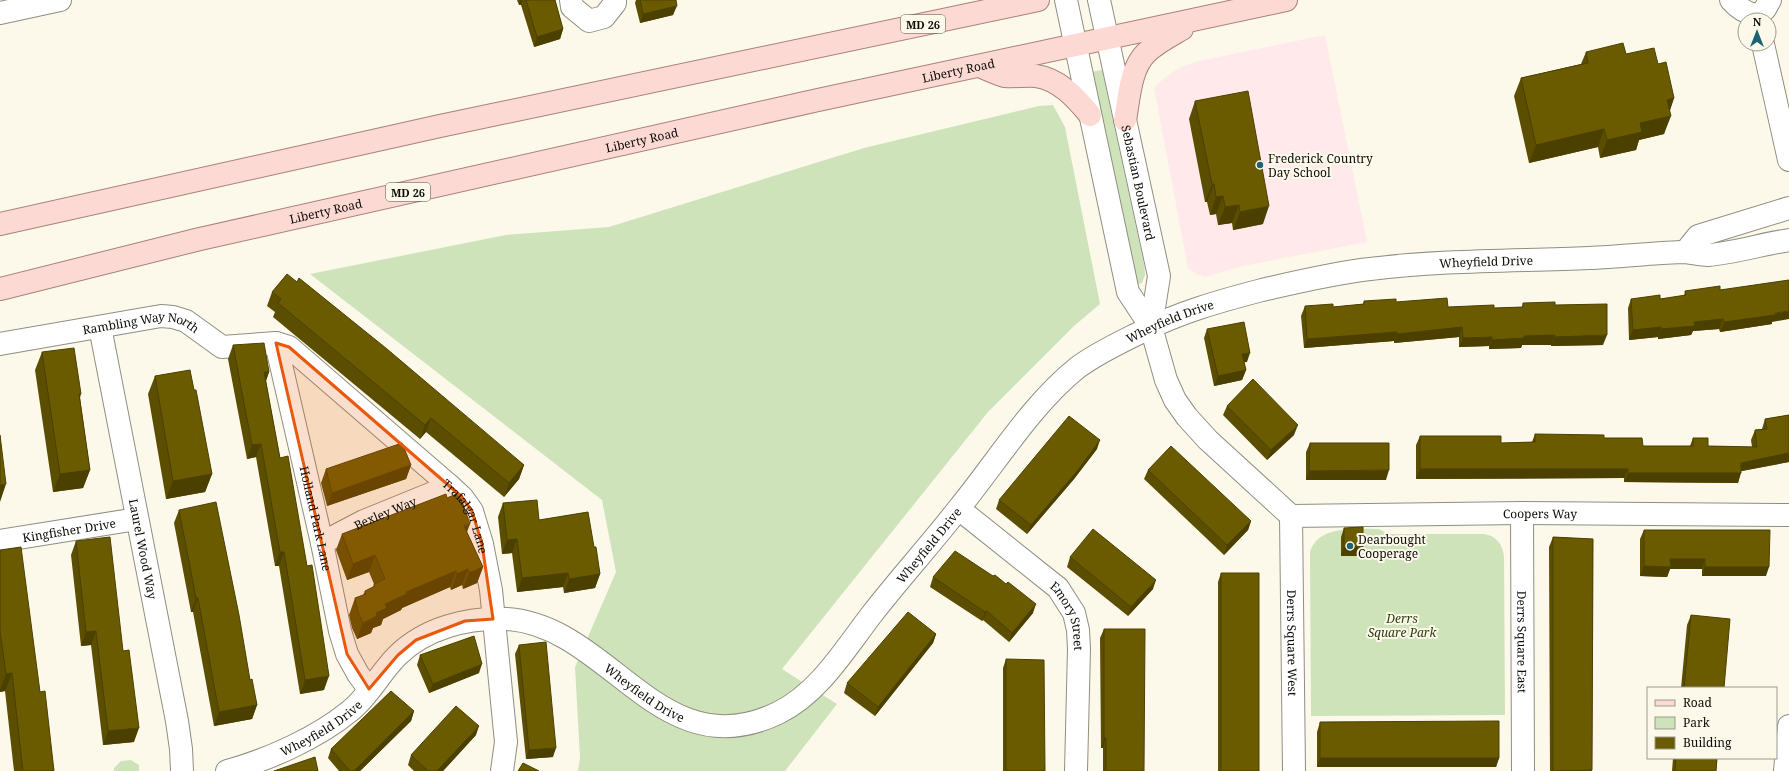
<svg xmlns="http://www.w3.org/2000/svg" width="1789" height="771" viewBox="0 0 1789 771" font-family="'Noto Serif',serif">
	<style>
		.education { fill: #ffe9eb }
		.green { fill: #cee3b9 }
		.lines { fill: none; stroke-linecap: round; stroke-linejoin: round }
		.minor-casing { stroke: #908e80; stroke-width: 24 }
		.major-casing { stroke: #a88179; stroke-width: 24 }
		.minor { stroke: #fff; stroke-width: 22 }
		.major { stroke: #fdd9d3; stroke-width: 22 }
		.wall { fill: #5c4e00 }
		.shaded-wall { fill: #4b4000 }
		.building { fill: #6b5b00; stroke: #4b4000 }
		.marked { fill: #e8590c; fill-opacity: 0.2; stroke: #e8590c; stroke-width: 3; stroke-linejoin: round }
		.poi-dot { fill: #1c6473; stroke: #fcf9eb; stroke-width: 1.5 }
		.labels { text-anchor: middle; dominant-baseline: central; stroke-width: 4; stroke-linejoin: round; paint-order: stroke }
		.shield { fill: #fcf9eb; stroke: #55534b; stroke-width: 1 }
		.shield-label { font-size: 11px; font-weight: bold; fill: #0d0c07 }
		.street-label { font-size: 12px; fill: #0d0c07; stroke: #fcf9eb }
		.poi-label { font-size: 12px; fill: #0d0c07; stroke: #fcf9eb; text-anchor: start }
		.park-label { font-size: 12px; font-style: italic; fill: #293d0b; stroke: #fcf9eb }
	</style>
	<rect width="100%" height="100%" fill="#fcf9eb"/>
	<path class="education" d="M1325 35 1367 242 1238 267 1205 277 1196 274 1188 268 1154 88 1161 81 1174 71 1194 62Z"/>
	<path class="green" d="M1102 70 1144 264 1145 275 1142 283 1139 284 1135 280 1091 72Z
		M1053 105 1065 127 1100 304 1074 326 988 412 782 669 837 704 785 771H578L580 758 575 667 616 572 602 500 310 274 506 235 609 227 864 148 1039 106Z
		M1379 529 1389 534H1484C1496 536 1503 544 1504 557L1505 715 1311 716 1310 552C1318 525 1356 529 1379 529Z
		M131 760 139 765V771H114V768L121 761Z"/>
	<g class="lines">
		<defs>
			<g id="minor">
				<path d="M571 0 572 7 589 21 604 17 615 3V0"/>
				<path d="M1066 0 1128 292 1151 327 1166 380 1175 400 1187 417 1208 440 1291 516"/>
				<path id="s1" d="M1099 0 1159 276 1151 327"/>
				<path d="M1731 0C1738 8 1746 13 1757 16"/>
				<path d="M0 13 60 0"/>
				<path d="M1757 16 1765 9 1770 0"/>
				<path d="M1763 44 1789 160"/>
				<path d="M1686 251 1698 236 1789 208"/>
				<path id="s2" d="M100 327 177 721 181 749 182 771"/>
				<path id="s3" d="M276 343 322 543 340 631 347 654 358 674 369 689"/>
				<path id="s4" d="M0 344 161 316 173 317 186 321 222 347 276 343 289 347 450 486 462 497 472 511 482 544 491 590 506 742 502 771"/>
				<path id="s5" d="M959 509 1058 588 1074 613 1078 630 1079 649 1076 771"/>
				<path id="s6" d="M1522 513 1523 771"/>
				<path id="s7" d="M1291 516 1522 513 1789 515"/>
				<path id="s8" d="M1291 516 1294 771"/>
				<path id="s9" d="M0 541 137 519"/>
				<path id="s10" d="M322 543 364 521 450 486"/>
				<path id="s11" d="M227 771C268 760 317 738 350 711 369 696 380 673 397 656 425 628 468 617 507 619 611 626 660 770 778 713 819 693 845 649 872 614 900 578 931 544 959 508 996 463 1031 405 1077 368 1097 353 1119 343 1141 332 1180 312 1220 301 1262 290 1297 282 1334 273 1370 269 1442 260 1516 261 1589 258 1620 257 1650 253 1681 252 1690 252 1699 255 1708 255 1733 253 1763 244 1789 240"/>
				<path d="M1785 771 1789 726"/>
			</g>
			<g id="major">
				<path d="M979 66C987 69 997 74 1005 76 1015 77 1026 75 1036 76 1059 79 1076 98 1090 115"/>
				<path d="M1125 120C1129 99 1130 69 1146 53 1156 43 1170 36 1182 29"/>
				<path d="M0 224 440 126 1038 0"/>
				<path id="s12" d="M0 289 200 239 818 100 1286 0"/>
			</g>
		</defs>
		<use href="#minor" class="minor-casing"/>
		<use href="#major" class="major-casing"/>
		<use href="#minor" class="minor"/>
		<use href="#major" class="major"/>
	</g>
	<path class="wall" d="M517 0H555L563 29 560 39 534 47 521 5H519Z
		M636 0H676L673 15 640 23 635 3Z
		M1586 52 1626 54 1658 64 1674 98 1670 110 1664 134 1639 140 1636 150 1600 158 1598 147 1529 163 1514 96 1521 78 1581 64Z
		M1195 101 1263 224 1233 230 1232 223 1218 225 1216 214 1210 215 1207 202H1205L1189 119Z
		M1720 290 1772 322V324L1720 332 1719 329 1693 331 1691 335 1658 339V337L1629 340 1628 308 1631 299H1660L1684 296 1685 291Z
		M272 292 524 465 519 479 504 497 426 432 420 439 273 317 275 312 267 306Z
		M1364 301 1396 302 1448 307 1494 308 1522 307 1523 303 1555 305 1603 345 1551 346V345H1522L1521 348 1489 349V346L1459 347V337L1394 343V341L1304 348 1301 316 1305 306 1333 307 1363 304Z
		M1207 329 1247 362H1244L1246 370 1242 380 1214 386 1204 338Z
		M233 345 269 372 266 381 280 458 324 690 300 694 279 566H275L256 457 247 459 228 359Z
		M42 352 81 394 80 398 90 470 83 488 53 492 35 370Z
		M155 376 212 474 205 492 166 499 148 394Z
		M1227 406 1294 435 1267 460 1223 415Z
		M1789 415V462L1741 471 1738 483 1624 482V478L1416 479V445L1420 436 1501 443 1532 442 1535 434 1604 438 1643 446H1690L1693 438 1708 446 1752 447 1751 440 1755 430 1762 429 1765 419Z
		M1310 443 1386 480H1306V452Z
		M1097 449 1074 479 1027 534 996 509 999 500Z
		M411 465 406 479 327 506 321 483 326 469Z
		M1148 470 1251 521 1248 530 1224 555 1144 479Z
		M447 498 467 532 483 567 477 583 463 589 462 585 451 590 450 587 402 608 401 610 383 619 381 625 373 628 371 633 357 639 352 628 349 615 355 598 363 595 365 591 373 587 374 584 369 572 347 580 336 550 342 534Z
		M503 503 539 520 594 547 600 574 595 588 564 593 563 587 517 592 512 553 502 554 498 517Z
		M179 510 250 680 257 705 252 719 214 726 193 612H191L174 523Z
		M1344 528 1363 547 1360 556H1341V537Z
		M1644 530 1766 576H1702V569H1670L1667 577 1640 576V539Z
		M1553 537 1593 539 1592 771H1550L1549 547Z
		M76 541 123 651 134 742 103 745 91 645 81 646 71 555Z
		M0 550 40 692 54 771H14L5 691 0 692Z
		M1070 557 1153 589 1128 616 1067 567Z
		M1221 573 1259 771H1218V582Z
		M933 577 1033 613 1009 642 983 620 982 621 930 587Z
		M1691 615 1724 688H1681L1687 625Z
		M1104 629 1144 771H1103V748H1101L1100 638Z
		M936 634 933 643 875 716 844 693 847 683Z
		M519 645 553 757 526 759 515 654Z
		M420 655 479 673 429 693 417 665Z
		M1006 659 1045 771H1003V668Z
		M414 711 411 721 360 771H339L328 758 331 749Z
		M1320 722 1499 758 1496 767H1317V732Z
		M476 735 443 771H414L408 765 411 755Z
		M1673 758H1717L1716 771H1672Z"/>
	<path class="shaded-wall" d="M520 0H523L521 5H519Z
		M677 6 673 15 640 23 643 14Z
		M563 29 560 39 534 47 537 37Z
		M1674 98 1668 116 1667 100Z
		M1671 116 1664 134 1639 140 1636 150 1600 158 1607 140 1640 123Z
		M1604 129 1598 147 1529 163 1536 145Z
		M1212 184H1214L1207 202H1205Z
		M1223 196 1216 214 1210 215 1216 197Z
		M1239 205 1232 223 1218 225 1225 207Z
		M1269 206 1263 224 1233 230 1240 212Z
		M1789 311V319L1772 322V324L1720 332 1724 322Z
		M1723 319 1719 329 1693 331 1691 335 1658 339 1661 329 1694 322Z
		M1462 327 1459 337 1394 343 1397 334Z
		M1661 327 1658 337 1629 340 1633 330Z
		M1397 332 1394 341 1304 348 1307 339Z
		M1555 335 1551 345H1522L1521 348 1489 349 1492 340 1524 336Z
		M1607 335 1603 345 1551 346 1555 337Z
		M1492 337 1489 346 1459 347 1463 338Z
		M1250 353 1247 362 1238 363 1242 354Z
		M1246 370 1242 380 1214 386 1218 376Z
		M264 372H269L264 386Z
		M431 418 426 432 420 439 425 425Z
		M1298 425 1294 435 1267 460 1271 450Z
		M1100 440 1097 449 1074 479 1027 534 1031 525Z
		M261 444 256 457 247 459 252 445Z
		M1789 453V462L1737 472 1741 463Z
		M411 465 406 479 327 506 332 493Z
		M524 465 519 479 504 497 509 483Z
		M1420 469H1628L1624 478 1416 479Z
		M90 470 83 488 53 492 60 474Z
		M1389 470 1386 480H1306L1309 471Z
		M1628 473H1741L1738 483 1624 482Z
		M212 474 205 492 166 499 173 481Z
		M6 484 0 502V485Z
		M1251 521 1248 530 1224 555 1227 545Z
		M470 524 464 540V526Z
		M517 539 512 553 502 554 507 540Z
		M1344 547H1363L1360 556H1341Z
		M280 552H284L279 566H275Z
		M375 555 369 572 347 580 353 564Z
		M1670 559H1705L1702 569H1670L1667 577 1640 576 1644 566Z
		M483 567 477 583 463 589 469 573Z
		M1705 567H1769L1766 576H1702Z
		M468 569 462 585 451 590 457 574Z
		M456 571 450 587 402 608 401 610 383 619 381 625 373 628 371 633 357 639 363 623 376 613 385 604 406 592Z
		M568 573 563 587 517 592 522 578Z
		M600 574 595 588 564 593 569 579Z
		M1156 580 1153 589 1128 616 1131 607Z
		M196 598H198L193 612H191Z
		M1036 604 1033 613 1009 642 1012 633Z
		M987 611 983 620 982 621 985 612Z
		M96 631 91 645 81 646 86 632Z
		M936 634 933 643 875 716 878 707Z
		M482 664 479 673 429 693 433 684Z
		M12 673 5 691 0 692V690L6 674Z
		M329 676 324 690 300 694 305 680Z
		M257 705 252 719 214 726 219 712Z
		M414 711 411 721 360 771H354Z
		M479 726 476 735 443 771H437Z
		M139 728 134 742 103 745 108 731Z
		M1104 738H1106L1103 748H1101Z
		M556 748 553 757 526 759 529 750Z
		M1320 758H1499L1496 767H1317Z"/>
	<path class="building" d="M526 0H555L563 29 537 37Z
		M640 0H676L677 6 643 14Z
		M1623 43 1626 54 1654 48 1658 64 1666 62 1674 98 1667 100 1671 116 1640 123 1642 132 1607 140 1604 129 1536 145 1521 78 1588 63 1586 52Z
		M1248 91 1269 206 1240 212 1239 205 1225 207 1223 196 1216 197 1214 184H1212L1195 101Z
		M287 274 297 282 299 278 387 349 524 465 509 483 431 418 425 425 278 303 281 299 272 292Z
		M1789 280V311L1775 313V315L1724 322 1723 319 1694 322 1695 326 1661 329V327L1633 330 1631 299 1660 295V299L1686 295 1685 291 1720 286V290Z
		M1447 298 1448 307 1494 305V308L1523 307V303L1555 302V305L1607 304V335L1555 337V335L1524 336V338L1492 340V337L1463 338 1462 327 1397 334V332L1307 339 1305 306 1333 304V307L1364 304V301L1396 299V302Z
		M1244 322 1250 353 1242 354 1246 370 1218 376 1207 329Z
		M264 343 269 372H264L280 458 288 456 307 566 312 565 329 676 305 680 284 552H280L261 444 252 445 233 345Z
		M74 348 81 394H79L90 470 60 474 42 352Z
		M190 370 194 390H196L212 474 173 481 155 376Z
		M1253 379 1298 425 1271 450 1227 406Z
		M1789 415V453L1741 463V473H1628V469H1420V436H1501V443L1535 442V434L1604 435V438H1642L1643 446H1693V438H1708V446L1757 447 1755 430 1767 429 1765 419Z
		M1069 416 1100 440 1078 470 1031 525 999 500Z
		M0 435 6 484 0 485Z
		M402 443 411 465 332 493 326 469Z
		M1310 443H1389V470L1309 471Z
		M1171 446 1251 521 1227 545 1148 470Z
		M459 493 470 524 464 526 483 567 469 573 468 569 457 574 456 571 406 592 407 594 385 604 387 608 376 613 377 616 363 623 358 612 355 598 366 594 365 591 375 586 374 584 385 579 375 555 353 564 342 534 446 494 447 498Z
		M537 500 539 520 588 512 594 547H596L600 574 569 579 568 573 522 578 517 539 507 540 503 503Z
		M216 502 239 615 250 680 252 679 257 705 219 712 198 598H196L179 510Z
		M1363 527V547H1344V528Z
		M1093 529 1156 580 1131 607 1070 557Z
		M1644 530H1770L1769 567H1705V559H1670L1671 567 1644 566Z
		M110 537 123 651 129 650 139 728 108 731 96 631 86 632 76 541Z
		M1553 537 1593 539 1592 770 1553 771Z
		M21 547 40 692 45 691 54 771H23L12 673 6 674 0 631V550Z
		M955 551 993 576 995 575 1006 584 1008 582 1036 604 1012 633 987 611 985 612 933 577Z
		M1221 573H1259V771H1221Z
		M908 612 936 634 878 707 847 683Z
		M1691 615 1730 619 1724 688H1684Z
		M1104 629H1145L1144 771H1106V738H1104Z
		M474 636 482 664 433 684 420 655Z
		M546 642 556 748 529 750 519 645Z
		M1006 659 1044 660 1045 771H1006Z
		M391 691 414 711 354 771H350L331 749Z
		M456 706 479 726 437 771H428L411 755Z
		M1499 721V758H1320V722Z
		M315 757 318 771H274Z
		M1676 758H1717L1716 771H1675Z
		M523 763 539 771H518Z"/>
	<path class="marked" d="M276 343 289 347 462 497 472 511 482 544 493 619 465 621 416 640 398 655 369 689 347 654Z"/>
	<g class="poi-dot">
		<circle cx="1260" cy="165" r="4"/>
		<circle cx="1350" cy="546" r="4"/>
	</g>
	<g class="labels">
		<g class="shield">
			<rect x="901" y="15" width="44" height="18" rx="3"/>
			<rect x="386" y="183" width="44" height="18" rx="3"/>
		</g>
		<g class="shield-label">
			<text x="923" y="24">MD 26</text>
			<text x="408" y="192">MD 26</text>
		</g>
		<g class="street-label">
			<text stroke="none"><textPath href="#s12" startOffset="983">Liberty Road</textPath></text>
			<text stroke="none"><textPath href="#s12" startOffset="659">Liberty Road</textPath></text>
			<text stroke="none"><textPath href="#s1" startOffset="187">Sebastian Boulevard</textPath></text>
			<text stroke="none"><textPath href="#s12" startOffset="335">Liberty Road</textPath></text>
			<text stroke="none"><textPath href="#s11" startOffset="1519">Wheyfield Drive</textPath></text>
			<text stroke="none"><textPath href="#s11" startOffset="1195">Wheyfield Drive</textPath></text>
			<text stroke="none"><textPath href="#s4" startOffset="144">Rambling Way North</textPath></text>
			<text stroke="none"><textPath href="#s10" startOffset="70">Bexley Way</textPath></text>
			<text stroke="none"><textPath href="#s7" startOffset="249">Coopers Way</textPath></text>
			<text stroke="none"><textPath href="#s3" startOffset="180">Holland Park Lane</textPath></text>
			<text stroke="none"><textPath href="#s4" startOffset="549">Trafalgar Lane</textPath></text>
			<text stroke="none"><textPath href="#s9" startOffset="70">Kingfisher Drive</textPath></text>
			<text stroke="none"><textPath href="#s11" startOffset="859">Wheyfield Drive</textPath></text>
			<text stroke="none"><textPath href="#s2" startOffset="226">Laurel Wood Way</textPath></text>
			<text stroke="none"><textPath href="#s5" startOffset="157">Emory Street</textPath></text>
			<text stroke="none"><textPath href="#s6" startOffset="129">Derrs Square East</textPath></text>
			<text stroke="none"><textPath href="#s8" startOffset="127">Derrs Square West</textPath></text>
			<text stroke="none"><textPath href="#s11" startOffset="488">Wheyfield Drive</textPath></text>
			<text stroke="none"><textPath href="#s11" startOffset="104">Wheyfield Drive</textPath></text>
		</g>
		<g class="poi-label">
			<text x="1268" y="158">Frederick Country<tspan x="1268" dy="14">Day School</tspan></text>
			<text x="1358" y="539">Dearbought<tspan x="1358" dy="14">Cooperage</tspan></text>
		</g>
		<g class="park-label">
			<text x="1402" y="618">Derrs<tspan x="1402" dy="14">Square Park</tspan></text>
		</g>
	</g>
	<rect x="1647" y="687" width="130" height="72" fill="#fcf9eb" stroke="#9c9a90"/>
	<rect x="1655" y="700" width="20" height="6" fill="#fdd9d3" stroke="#9c9a90"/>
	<text x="1683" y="707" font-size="12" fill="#0d0c07">Road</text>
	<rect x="1655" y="717" width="20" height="12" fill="#cee3b9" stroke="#9c9a90"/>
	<text x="1683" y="727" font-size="12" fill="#0d0c07">Park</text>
	<rect x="1655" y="737" width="20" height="12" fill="#6b5b00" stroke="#9c9a90"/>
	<text x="1683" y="747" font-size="12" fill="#0d0c07">Building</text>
	<g transform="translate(1757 32)"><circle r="19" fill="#fcf9eb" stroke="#9c9a90"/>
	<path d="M0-3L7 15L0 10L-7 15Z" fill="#1c6473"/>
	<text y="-6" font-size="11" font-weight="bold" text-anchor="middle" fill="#0d0c07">N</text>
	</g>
</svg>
